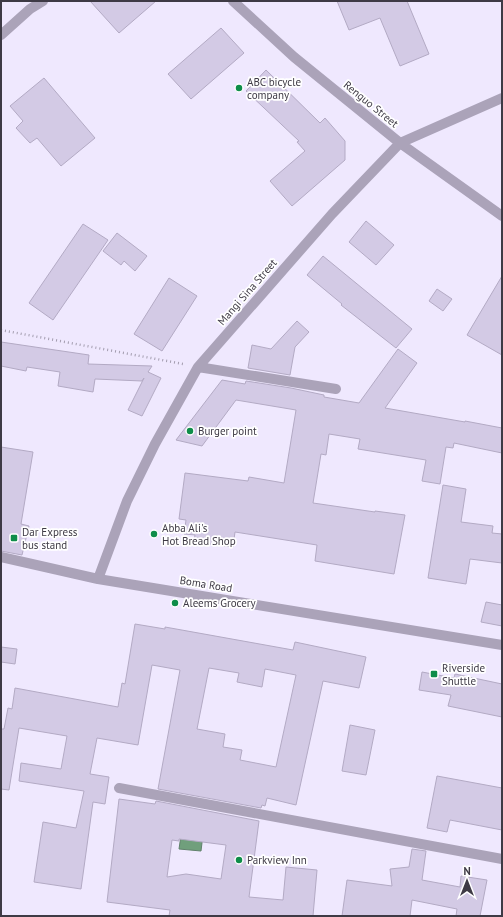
<svg xmlns="http://www.w3.org/2000/svg" width="503" height="917" viewBox="0 0 503 917" font-family="'PT Sans',sans-serif">
	<style>
		.water { fill: #709f7c; stroke: #61816c }
		.building { fill: #d3cae5; stroke: #b3aac4; fill-rule: evenodd }
		.lines { fill: none; stroke-linecap: round; stroke-linejoin: round }
		.path { stroke: #a39daf; stroke-width: 2.5; stroke-dasharray: 1 3; stroke-linecap: butt }
		.minor { stroke: #aba3b9; stroke-width: 10 }
		.poi-dot { fill: #0e8d49; stroke: #fff; stroke-width: 1.5 }
		.labels { text-anchor: middle; dominant-baseline: central; stroke-width: 3.5; stroke-linejoin: round; paint-order: stroke }
		.poi-label { font-size: 11px; fill: #3e3a45; stroke: #fff; text-anchor: start }
		.street-label { font-size: 11px; fill: #3e3a45; stroke: #fff }
	</style>
	<rect width="100%" height="100%" fill="#efe8fe"/>
	<path class="water" d="M184 815 205 818 201 851 179 849Z"/>
	<path class="building" d="M90 1H156L119 33Z
		M337 1H407L429 54 400 66 380 18 349 30Z
		M221 28 244 53 191 99 168 74Z
		M266 70 320 123 325 118 345 141V160L292 206 270 181 305 151 297 142 299 141 246 91Z
		M44 78 95 138 61 166 37 138 30 143 16 128 23 121 10 106Z
		M366 221 394 245 376 265 349 242Z
		M83 224 108 240 53 320 29 303Z
		M117 233 147 256 135 271 124 261 121 265 103 251Z
		M323 256 412 329 396 348 341 305 342 304 307 275Z
		M502 276V355L467 335Z
		M169 278 197 296 162 351 134 334Z
		M437 289 452 299 443 311 429 301Z
		M297 321 309 332 295 347 290 375 248 368 252 345 271 349Z
		M1 342 89 355 88 364 152 366 148 372 161 378 142 416 128 410 144 378 142 381 95 379 93 392 58 386 60 372 27 367 26 371 1 366Z
		M398 349 417 363 385 408 465 422V421L502 428V453L454 443 453 448 446 447 440 484 422 481 426 460 358 449 360 439 329 434 326 455 321 454 313 503 375 512V511L405 515 394 574 315 561 317 545 235 532 233 547 194 542 195 535 184 534 186 520 179 519 185 473 248 481 249 477 284 483 296 410 236 400 202 446 176 440 222 380 245 384 246 381 291 388 324 395V397L359 403Z
		M1 447 33 452 21 524 29 526 22 555 1 551Z
		M443 485 466 489 461 522 493 526 492 533 502 534V563L470 559 466 584 428 578Z
		M486 602 502 605V626L481 622Z
		M135 624 165 629V627L293 650 295 642 366 657 359 688 323 681 296 805 267 798 265 806 262 805 261 808 158 789 180 670 152 665 138 745 97 738 90 774 109 777 105 804 93 802 81 889 34 882 43 822 76 828 84 791 19 781 21 763 61 769 67 736 19 728 9 790 1 789V729H4L8 708 12 709 15 688 118 707 122 683 125 684ZM209 668 239 673 237 682 262 687 265 669 296 675 276 767 240 760 242 750 223 747 225 734 197 729Z
		M1 647 17 649 15 664 1 662Z
		M422 672 454 678 455 674 502 684V717L448 706 451 695 419 690Z
		M350 725 375 730 366 775 342 771Z
		M437 776 502 788V830L450 820 447 832 427 828Z
		M119 799 155 804 156 801 259 821 249 897 283 900 286 867 317 870 313 916H169L170 910 107 902ZM179 839 226 845 221 879 186 874 167 877 172 840 179 841Z
		M412 849 426 851 422 880 460 887 461 876 487 880 480 916H456L457 909 412 900 410 916H342L347 880 392 886 390 869 409 867Z"/>
	<g class="lines">
		<path class="path" d="M1 330 183 364"/>
		<path class="minor" d="M233 1 294 57 400 143 502 216
			M1 35 30 9 43 1
			M198 367 336 389
			M1 557 98 579 502 645
			M98 579 127 501 155 444 198 367 332 214 400 143 502 98
			M119 788 502 859"/>
	</g>
	<g class="poi-dot">
		<circle cx="239" cy="88" r="4"/>
		<circle cx="190" cy="431" r="4"/>
		<circle cx="154" cy="534" r="4"/>
		<rect x="10" y="534" width="8" height="8" rx="2"/>
		<circle cx="175" cy="603" r="4"/>
		<rect x="430" y="670" width="8" height="8" rx="2"/>
		<circle cx="239" cy="860" r="4"/>
	</g>
	<g class="labels">
		<g class="poi-label">
			<text x="247" y="82">ABC bicycle<tspan x="247" dy="13">company</tspan></text>
			<text x="198" y="431">Burger point</text>
			<text x="162" y="528">Abba Ali's<tspan x="162" dy="13">Hot Bread Shop</tspan></text>
			<text x="22" y="532">Dar Express<tspan x="22" dy="13">bus stand</tspan></text>
			<text x="183" y="603">Aleems Grocery</text>
			<text x="442" y="668">Riverside<tspan x="442" dy="13">Shuttle</tspan></text>
			<text x="247" y="860">Parkview Inn</text>
		</g>
		<g class="street-label">
			<text transform="translate(371 104) rotate(39)">Renguo Street</text>
			<text transform="translate(247 292) rotate(-49)">Mangi Sina Street</text>
			<text transform="translate(206 584) rotate(9)">Boma Road</text>
		</g>
	</g>
	<rect width="503" height="917" fill="none" stroke="#3e3a45" stroke-width="4"/>
	<g transform="translate(467 881)" stroke="#ffffff" stroke-width="3" paint-order="stroke">
	<path d="M0-3L7 15L0 10L-7 15Z" fill="#3e3a45"/>
	<text y="-6" font-size="11" font-weight="bold" text-anchor="middle" fill="#3e3a45">N</text>
	</g>
</svg>
